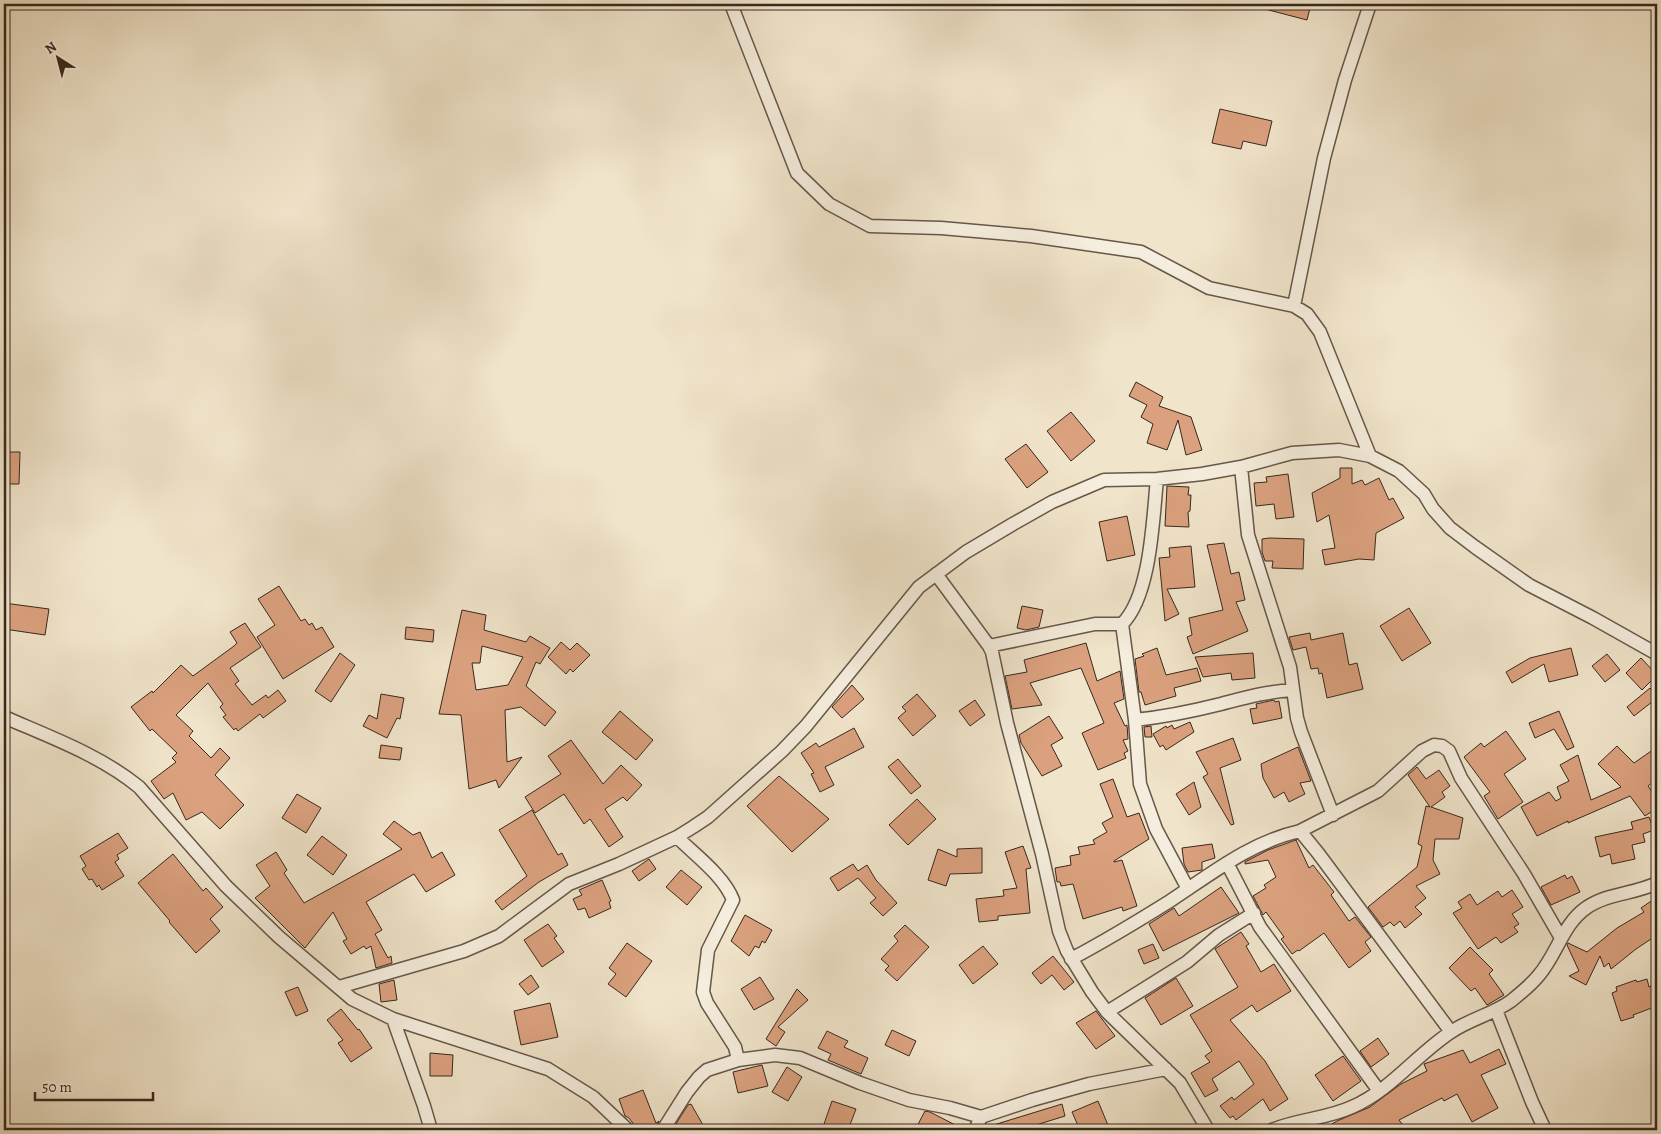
<svg xmlns="http://www.w3.org/2000/svg" width="1661" height="1134" viewBox="0 0 1661 1134" font-family="Alegreya,serif">
	<style>
		.building { fill: #dba17e; stroke: #38281e; fill-rule: evenodd }
		.lines { fill: none; stroke-linecap: round; stroke-linejoin: round }
		.street-casing { stroke: #665749; stroke-width: 15 }
		.street { stroke: #f5eddd; stroke-width: 12 }
	</style>
	<rect width="100%" height="100%" fill="#f0e4ca"/>
	<filter id="stains"><feTurbulence type="fractalNoise" baseFrequency=".004" numOctaves="4"/><feColorMatrix values="0 0 0 0 .2 0 0 0 0 .09 0 0 0 0 .02 0 0 0 .5 -.17"/></filter>
	<radialGradient id="worn" r=".72"><stop offset=".6" stop-color="#630" stop-opacity="0"/><stop offset="1" stop-color="#630" stop-opacity=".3"/></radialGradient>
	<path class="building" d="M1262 4H1311L1307 20 1261 8Z
		M1220 109 1272 121 1266 146 1243 141 1241 149 1212 143Z
		M1136 382 1163 397 1159 406 1191 417 1202 450 1186 455 1178 420 1167 450 1147 443 1153 424 1141 417 1147 405 1129 396Z
		M1071 412 1095 441 1071 461 1047 431Z
		M1026 444 1048 472 1027 488 1005 459Z
		M4 452H20L19 484H4Z
		M1340 468H1352V484L1362 480 1365 485 1379 478 1389 500 1393 498 1404 518 1376 533 1374 560 1359 559 1325 565 1322 550 1335 548 1329 515 1317 522 1312 493 1340 478Z
		M1288 474 1294 517 1276 519 1274 504 1256 506 1254 483 1267 482 1266 477Z
		M1167 486 1189 487 1188 495H1191L1190 511 1188 512 1189 527 1165 526Z
		M1127 516 1135 555 1107 561 1099 522Z
		M1269 538 1304 539 1303 569 1272 568 1273 561H1265L1262 552V539Z
		M1224 543 1231 574 1239 572 1245 600 1236 602 1248 631 1193 654 1187 637 1192 635 1189 618 1223 610 1207 545Z
		M1191 546 1195 587 1167 589 1179 614 1165 621 1159 558 1170 557 1169 548Z
		M279 586 301 621 305 619 309 625 312 623 316 630 322 627 334 647 283 679 257 637 275 625 258 599Z
		M4 603 49 609 45 635 4 629Z
		M1022 606 1043 610 1039 627 1026 630 1017 628Z
		M1409 608 1431 643 1402 661 1380 626Z
		M462 610 486 615 484 630 526 642 530 636 550 648 540 664 536 662 526 686 556 712 545 726 521 707 505 710 507 762 522 757 499 788 496 780 469 789 461 715 439 714ZM482 646 523 657 508 685 476 690 472 663H480Z
		M245 623 261 647 230 668 239 681 235 684 252 705 266 695 268 698 278 690 286 701 263 718 260 714 238 731 236 728 234 730 223 717 226 715 220 707 223 704 208 683 176 715 193 731 189 736 211 758 220 748 230 758 215 775 244 805 220 829 202 812 186 820 173 793 164 799 151 781 176 762 172 758 177 753 152 729 150 731 131 707 152 691 153 693 181 665 193 676 234 646 237 643 230 632Z
		M406 627 434 630 433 642 405 639Z
		M1310 633 1311 640 1343 633 1349 665 1357 663 1363 689 1327 698 1322 673 1319 674 1318 668 1311 669 1306 647 1293 650 1289 637Z
		M561 642 570 650 577 643 590 655 573 672 570 669 566 674 548 657Z
		M1086 643 1097 681 1120 671 1124 699 1114 703 1125 726 1127 725 1128 739 1123 740 1128 751 1124 753 1126 758 1098 770 1082 733 1104 723 1081 668 1030 683 1042 705 1012 709 1005 676 1027 672 1024 660Z
		M1157 648 1166 675 1197 668 1201 681 1174 688 1176 696 1145 705 1141 692H1139L1135 659 1144 656 1142 654Z
		M1571 648 1578 675 1549 682 1544 664 1512 683 1506 672 1530 658Z
		M340 653 355 665 331 702 315 691Z
		M1253 653 1255 678 1232 680 1231 673 1203 677 1195 657Z
		M1607 654 1620 670 1605 682 1592 666Z
		M1641 658 1657 675 1642 690 1626 673Z
		M852 685 864 699 842 718 832 707Z
		M1650 688 1657 698 1634 716 1627 707Z
		M381 694 404 698 400 719 397 718 387 738 363 726 369 715 377 719Z
		M917 694 936 716 913 736 898 718 906 711 902 707Z
		M975 700 985 715 970 726 959 711Z
		M1274 700 1275 702 1279 701 1282 718 1253 724 1250 709 1257 708 1256 704Z
		M620 711 653 740 636 760 602 732Z
		M1559 711 1574 747 1567 750 1554 729 1535 738 1529 723Z
		M1049 716 1063 738 1051 745 1062 766 1042 776 1021 743 1019 735Z
		M1190 722 1194 732 1166 750 1163 745 1160 747 1153 734 1166 726 1167 728 1172 725 1174 729Z
		M1151 726 1152 737H1145L1144 727Z
		M854 728 864 747 825 767 834 785 820 792 811 774 814 773 801 753 816 743 819 747Z
		M1506 731 1526 759 1504 774 1523 802 1498 819 1484 796 1490 792 1464 757 1481 743 1484 747Z
		M1233 738 1241 760 1220 768 1234 824 1231 825 1203 777 1208 774 1196 752Z
		M571 740 603 784 621 765 642 785 627 801 623 797 605 809 623 837 609 847 590 819 584 824 564 794 535 813 525 797 561 774 548 756Z
		M381 745 402 748 400 760 379 758Z
		M1617 746 1634 763 1657 747V779L1648 786 1657 799V808L1645 816 1630 796 1568 823V821L1537 836 1521 807 1549 792 1556 801 1561 798 1557 787 1569 781 1560 765 1578 755 1591 800 1621 787 1598 764Z
		M1298 747 1311 781 1300 783 1305 794 1289 802 1284 792 1274 798 1263 778 1261 764Z
		M898 759 921 786 911 794 888 767Z
		M1417 767 1426 779 1439 770 1450 786 1442 792 1445 797 1431 807 1463 818 1459 839H1435L1433 860 1440 874 1416 886 1426 898 1415 907 1422 914 1405 928 1400 921 1394 926 1390 922 1383 927 1368 907 1417 867 1422 846 1418 844 1426 806 1430 807 1408 775Z
		M779 776 829 819 792 852 747 806Z
		M1113 779 1127 817 1139 813 1149 839 1114 861V862L1122 860 1137 906 1123 911 1122 907 1083 919 1073 884 1061 886 1060 882H1057L1055 868 1071 865 1070 856 1080 854 1078 847 1095 844 1093 840 1107 832 1102 823 1113 817 1100 784Z
		M1194 782 1201 807 1189 815 1176 794Z
		M297 794 321 808 306 833 282 818Z
		M917 799 936 819 908 845 889 825Z
		M532 810 558 855 562 853 568 865 539 882 502 910 495 901 527 876 499 830Z
		M1649 817 1654 830 1643 834 1645 842 1632 845 1635 859 1612 864 1610 854 1600 857 1595 837 1633 829 1631 822Z
		M394 821 413 835 420 832 432 858 442 852 455 875 426 892 414 874 366 902 382 930 375 934 388 958 391 956 392 963 376 968 371 946 366 949 364 946 351 954 343 941 347 939 333 912 305 948 255 898 270 886 256 865 276 852 287 870 284 873 304 903 402 849 383 834Z
		M118 833 128 848 117 855 119 859 115 862 124 876 102 890 99 885 97 887 92 879 89 880 82 869 86 866 80 856Z
		M322 836 347 855 333 875 307 855Z
		M1296 840 1309 868 1313 865 1334 892 1331 895 1349 921 1355 917 1371 937 1365 942 1371 951 1349 968 1324 933 1299 951 1298 950 1292 954 1281 939 1284 937 1266 912 1263 915 1253 896 1266 888 1264 885 1276 877 1268 860 1245 864V862L1268 850Z
		M1212 844 1215 858 1202 862V870L1188 872 1184 864 1182 848Z
		M1023 846 1031 868 1026 869 1030 913 998 916V920L979 922 976 899 1004 896 1003 890 1017 888 1005 852Z
		M982 848V873L950 874 946 886 928 880 938 849 957 857V849Z
		M173 854 203 891 206 888 223 907 210 919 220 931 196 953 169 922 170 921 138 883Z
		M649 859 656 869 639 881 632 871Z
		M853 864 858 871 867 865 876 880 897 903 883 916 870 903 876 898 858 878 838 891 830 878Z
		M681 870 702 887 687 905 666 887Z
		M1565 875 1567 879 1572 876 1580 892 1551 905 1541 887Z
		M602 880 611 901 609 902 611 908 589 918 585 908 578 910 573 899 582 895 579 890Z
		M1221 887 1239 913 1163 951 1149 924 1174 908 1179 916Z
		M1512 890 1523 907 1512 914 1519 924 1514 927 1518 932 1501 943 1496 937 1478 949 1453 913 1462 908 1458 902 1470 894 1477 905 1498 891 1502 897Z
		M1657 897V935L1636 949 1611 969 1609 963 1604 967 1600 956 1586 985 1569 976 1579 971 1567 945 1568 943 1587 952 1617 928 1644 912 1641 908Z
		M745 915 772 930 765 943 762 941 759 948 755 946 749 956 731 941Z
		M548 924 557 936 554 938 564 952 542 967 524 940Z
		M905 925 929 947 897 981 885 970 889 966 881 959 898 941 894 936Z
		M1241 932 1249 944 1246 946 1261 972 1274 964 1291 991 1257 1012 1252 1005 1230 1020 1265 1061 1288 1099 1270 1111 1263 1099 1236 1120 1233 1116 1230 1118 1220 1106 1232 1097 1234 1100 1254 1084 1239 1061 1212 1079 1218 1090 1205 1097 1191 1073 1210 1062 1205 1056 1212 1051 1190 1015 1238 987 1215 949Z
		M627 943 652 961 626 997 608 984 616 974 609 968Z
		M1153 944 1159 958 1144 964 1138 950Z
		M983 946 998 964 973 984 959 965Z
		M1470 947 1493 970 1489 974 1504 995 1487 1005 1475 988 1471 991 1449 968Z
		M1053 956 1074 982 1064 990 1052 975 1041 984 1032 973Z
		M531 975 539 987 528 995 519 984Z
		M760 977 774 999 754 1010 741 989Z
		M1176 978 1193 1006 1161 1025 1145 998Z
		M1647 979 1649 987 1657 984V1006L1633 1015 1634 1017 1621 1021 1612 993 1617 991 1616 987 1636 980 1637 982Z
		M394 980 397 1000 381 1002 379 984Z
		M298 987 308 1011 296 1016 285 992Z
		M797 989 808 1000 778 1027 785 1032 776 1046 766 1039Z
		M550 1003 558 1037 521 1045 514 1011Z
		M341 1009 358 1030 359 1029 372 1048 351 1062 338 1043 343 1040 327 1020Z
		M1096 1011 1115 1036 1096 1049 1076 1023Z
		M892 1030 916 1041 909 1056 885 1045Z
		M827 1031 848 1041 844 1047 868 1058 861 1074 828 1060 831 1054 818 1048Z
		M1378 1038 1389 1054 1371 1067 1360 1051Z
		M1499 1049 1506 1064 1481 1075 1498 1108 1472 1122 1457 1094 1444 1101 1442 1098 1399 1120 1403 1125 1396 1130H1322L1337 1121 1370 1107 1401 1084 1427 1071 1424 1064 1463 1050 1470 1063Z
		M430 1053 453 1055 452 1076H430Z
		M1343 1056 1361 1081 1333 1101 1315 1075Z
		M762 1065 768 1086 738 1093 733 1072Z
		M787 1067 802 1077 788 1101 772 1092Z
		M643 1090 656 1123 659 1121 655 1130H638L629 1118 625 1116 619 1099Z
		M832 1101 856 1109 848 1130H842L824 1124Z
		M1098 1101 1110 1130H1080L1072 1112Z
		M691 1104 703 1125 694 1130H672L688 1105Z
		M1062 1104 1065 1116 1020 1130H987V1127Z
		M925 1111 930 1112 965 1130H915Z"/>
	<g class="lines">
		<defs>
			<path id="street" d="M731 4 797 173 829 204 870 226 941 228 1031 236 1141 252 1209 288 1294 306 1307 314 1320 332 1370 456
				M1294 306 1324 158 1345 80 1370 4
				M1241 467 1248 535 1290 667 1297 718 1301 732 1333 815
				M1157 479C1153 517 1151 596 1122 624L1135 720 1140 784 1156 829 1188 889
				M936 574 989 646 992 652 1007 723 1042 854 1059 931 1067 951 1092 992 1107 1012 1180 1083 1208 1130
				M989 646 1095 624H1122
				M4 717C50 737 100 755 139 787L226 886 279 937 352 999 393 1019 548 1069 593 1097 628 1130
				M1135 720C1163 717 1193 711 1221 704 1248 697 1265 692 1293 690
				M1300 831 1378 791 1422 751 1434 745 1442 746 1449 751 1461 778 1524 874 1561 938
				M677 837C695 855 724 876 733 900L708 950 703 992 707 1003 735 1047 738 1060
				M1227 863 1260 927 1379 1091
				M1071 959C1105 941 1138 921 1170 901 1211 874 1251 842 1300 831L1318 853 1451 1032
				M339 987 464 951 499 936 569 884 619 864 677 837 693 827 708 817 782 751 806 726 919 587 966 552 1013 524 1052 502 1104 480 1157 479 1202 474 1241 467 1292 453 1339 450 1370 456 1399 471 1424 494 1433 509 1450 528 1475 547 1529 585 1593 618 1657 654
				M1496 1010 1532 1102 1545 1130
				M1107 1012 1187 962 1219 935 1254 913
				M393 1019 424 1106 431 1130
				M663 1130 687 1092 699 1077 707 1070 738 1060 775 1055 800 1058 860 1083 909 1100 950 1108 981 1117 1032 1100 1089 1084 1166 1069
				M975 1130 981 1117
				M1272 1130C1298 1119 1326 1119 1352 1107 1391 1090 1416 1055 1451 1032 1470 1019 1493 1014 1511 1001 1521 993 1531 985 1539 975 1557 954 1563 924 1586 908 1607 893 1635 894 1657 883"/>
		</defs>
		<use href="#street" class="street-casing"/>
		<use href="#street" class="street"/>
	</g>
	<rect width="1661" height="1134" fill="none" stroke="#f0e4ca" stroke-width="20"/>
	<rect x="5" y="5" width="1651" height="1124" fill="none" stroke="#38281e" stroke-width="2.5"/>
	<rect x="10" y="10" width="1641" height="1114" fill="none" stroke="#38281e"/>
	<g transform="translate(58 58) rotate(324)" stroke="#f5eddd" stroke-width="4" paint-order="stroke">
	<path d="M0-4L9 19L0 12L-9 19Z" fill="#38281e"/>
	<text y="-8" font-size="14" font-weight="bold" text-anchor="middle" fill="#38281e">N</text>
	</g>
	<path d="M35 1092v8h118v-8" fill="none" stroke="#38281e" stroke-width="2.5"/>
	<text x="42" y="1092" font-size="15" fill="#38281e" stroke="#f5eddd" stroke-width="4" paint-order="stroke">50 m</text>
	<rect width="100%" height="100%" filter="url(#stains)"/>
	<rect width="100%" height="100%" fill="url(#worn)"/>
</svg>
